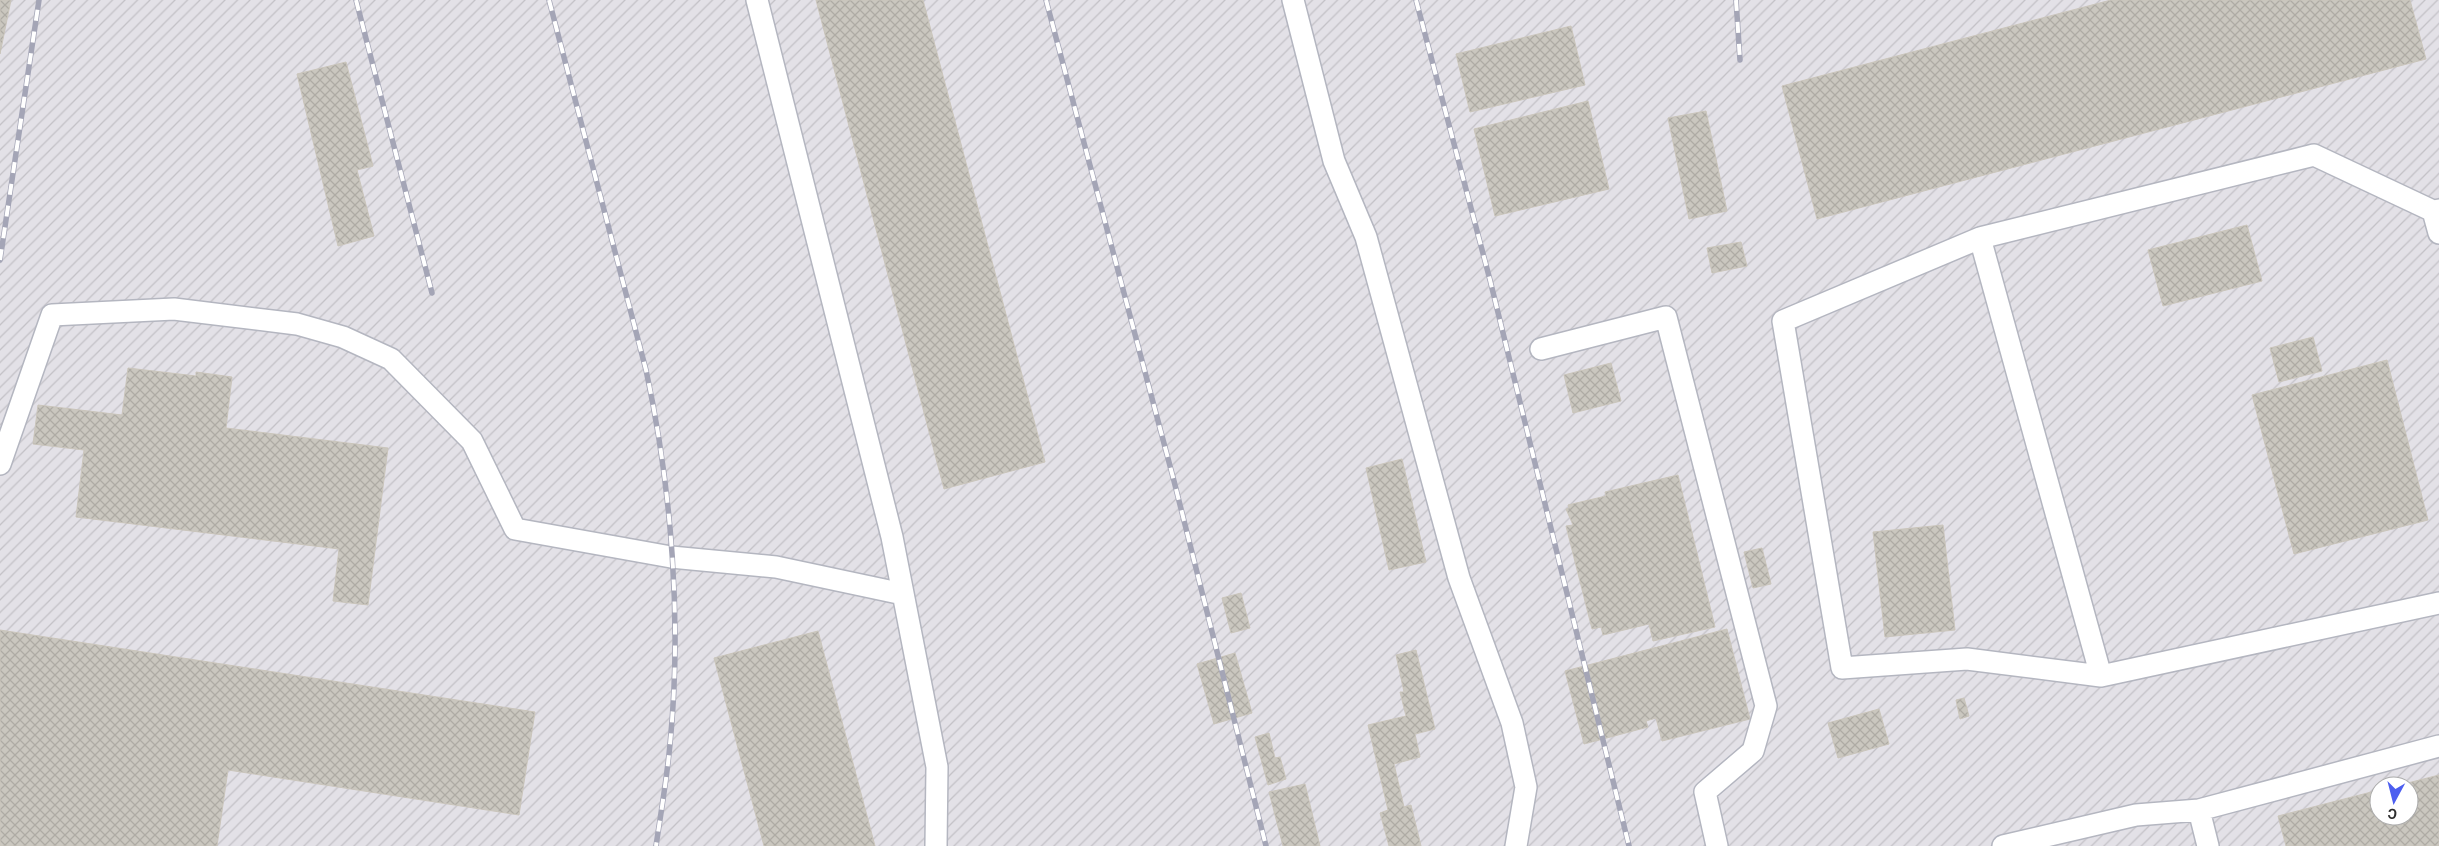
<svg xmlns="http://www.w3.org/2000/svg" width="2439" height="846" viewBox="0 0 2439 846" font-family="Roboto,sans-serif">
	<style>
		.industrial { fill: url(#industrial-furrows); fill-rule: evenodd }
		.building { fill: url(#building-cross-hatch); stroke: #cac5bb }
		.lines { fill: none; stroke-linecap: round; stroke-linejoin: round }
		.lane-casing { stroke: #b4b6c0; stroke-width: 24 }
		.lane { stroke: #fff; stroke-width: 21 }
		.rail-casing { stroke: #a4a5b6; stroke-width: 5.5 }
		.rail { stroke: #fff; stroke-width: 4; stroke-dasharray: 11; stroke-linecap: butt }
	</style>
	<defs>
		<pattern id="industrial-furrows" width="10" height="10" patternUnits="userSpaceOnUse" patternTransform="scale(1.25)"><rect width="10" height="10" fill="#e3e1e7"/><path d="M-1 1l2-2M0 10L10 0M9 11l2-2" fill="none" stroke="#c3c1c6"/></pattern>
		<pattern id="building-cross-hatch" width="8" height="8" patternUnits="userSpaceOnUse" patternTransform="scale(1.25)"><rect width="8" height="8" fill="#cac7bf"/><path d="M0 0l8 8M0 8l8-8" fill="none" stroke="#aeaba4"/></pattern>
	</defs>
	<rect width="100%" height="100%" fill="#eee9e1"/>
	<path class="industrial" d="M0 0H2439V846H0ZM2379 786H2409V816H2379Z"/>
	<path class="building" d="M0 0H11L0 54Z
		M816 0H923L1045 462 944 489Z
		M2111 0H2410L2426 59 1817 219 1782 86Z
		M1571 26 1585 85 1470 112 1456 54Z
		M346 62 373 166 357 170 374 236 338 246 297 74Z
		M1588 101 1609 189 1495 216 1474 129Z
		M1706 111 1727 211 1689 219 1668 118Z
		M2247 225 2262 281 2163 306 2148 250Z
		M1741 242 1747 266 1712 273 1707 248Z
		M2313 337 2322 371 2279 382 2270 348Z
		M2387 360 2428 520 2294 554 2252 395Z
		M1611 363 1621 401 1573 413 1564 375Z
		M128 368 196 376V372L232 377 226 428 388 448 368 605 333 601 339 549 76 517 84 450 33 444 38 405 122 415Z
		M1402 459 1426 562 1389 570 1366 468Z
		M1678 475 1715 627 1653 641 1649 624 1603 635 1601 627 1592 629 1566 526 1573 525 1566 509 1569 508 1568 505 1606 496 1605 492Z
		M1943 525 1955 630 1885 637 1873 532Z
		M1762 548 1771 584 1753 588 1744 552Z
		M1241 593 1250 628 1231 633 1222 598Z
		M1727 629 1750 719 1662 741 1656 718 1646 721 1648 727 1584 744 1565 671Z
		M0 630 535 712 519 815 228 770 217 846H0Z
		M818 631 875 846H764L714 658Z
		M1416 650 1435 729 1415 734 1420 757 1394 764 1404 807 1411 805 1421 846H1389L1380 813 1388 810 1368 725 1406 716 1400 692H1404L1396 655Z
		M1235 653 1252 713 1214 724 1197 664Z
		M1964 698 1969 716 1960 719 1956 700Z
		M1879 709 1889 744 1838 758 1828 723Z
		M1269 733 1275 758 1280 757 1286 779 1268 785 1255 737Z
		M2439 775V846H2286L2278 816 2379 790V816H2409V786H2396Z
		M1305 784 1320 846H1283L1269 792Z"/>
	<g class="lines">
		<defs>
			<path id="lane" d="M757 0 892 537 937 767 936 846
				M1293 0 1334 161 1366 237 1459 578 1512 723 1526 787 1516 846
				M2433 211 2439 233
				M1980 238 1783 321 1842 668 1967 659 2101 676 2439 603
				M1541 349 1666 317 1766 706 1753 751 1705 792 1717 846
				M0 464 52 315 174 309 297 324 343 337 391 359 472 441 515 529 671 557 776 567 903 594
				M2101 676 1980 238 2314 155 2433 211 2439 210
				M2199 810 2208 846
				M2003 846 2136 815 2199 810 2439 746"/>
		</defs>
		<use href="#lane" class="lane-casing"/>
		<use href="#lane" class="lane"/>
		<defs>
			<path id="rail" d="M356 0 432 293
				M549 0 646 370C672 490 682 623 670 744 667 778 661 812 656 846
				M1046 0 1174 481 1266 846
				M1416 0 1490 280 1629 846
				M1736 0 1740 60
				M0 260 39 0"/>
		</defs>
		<use href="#rail" class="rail-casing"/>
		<use href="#rail" class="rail"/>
	</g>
	<g transform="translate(2394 801) rotate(187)"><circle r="24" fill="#ffffff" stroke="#ababab"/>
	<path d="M0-4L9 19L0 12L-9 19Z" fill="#4c5ef0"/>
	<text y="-8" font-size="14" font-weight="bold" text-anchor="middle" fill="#2e2e2e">С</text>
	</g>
</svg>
